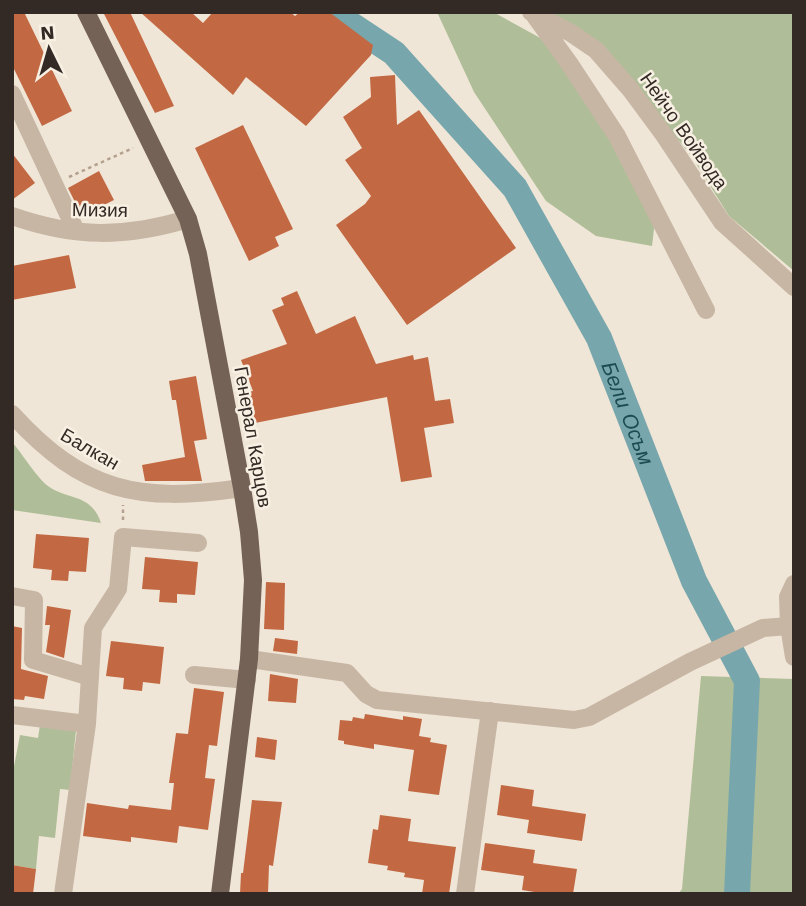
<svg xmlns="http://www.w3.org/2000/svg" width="806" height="906" viewBox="0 0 806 906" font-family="'Work Sans',sans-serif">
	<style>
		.green { fill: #afbe98 }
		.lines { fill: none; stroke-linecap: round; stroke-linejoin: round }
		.river { stroke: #77a7ac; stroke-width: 26 }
		.building { fill: #c26943 }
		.path { stroke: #b3a08e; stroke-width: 2.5; stroke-dasharray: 3.5 3.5; stroke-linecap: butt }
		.minor { stroke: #c7b6a4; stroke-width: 18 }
		.major { stroke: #746257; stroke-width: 18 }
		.labels { text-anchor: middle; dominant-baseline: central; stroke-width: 5; stroke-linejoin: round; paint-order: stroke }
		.street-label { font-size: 19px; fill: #332a25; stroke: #f8f0e3 }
		.water-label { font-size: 21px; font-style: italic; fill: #1d4c52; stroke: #f8f0e3 }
	</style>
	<rect width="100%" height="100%" fill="#f0e6d7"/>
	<path class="green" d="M437 12H493L564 51 649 191 654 229 652 246 596 236 546 201 474 92Z
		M550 12H794V271L729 216 692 157 609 55Z
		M12 442C21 452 38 479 48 486 69 501 91 493 101 523L12 510Z
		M701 676 794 679V894H678L682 889Z
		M40 725 76 730 70 790 60 789 55 838 39 836 36 869 12 865V777L20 735 38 738Z"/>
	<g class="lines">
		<path class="river" id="s1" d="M332 12 394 53 515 188 599 338 694 581 747 681 737 894"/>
	</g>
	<path class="building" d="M12 12H24L72 111 42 126 12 65Z
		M103 12H130L174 106 155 113Z
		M140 12H191L203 23 213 12H290L295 16 300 12H329L373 45 371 55 306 126 246 77 233 95Z
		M395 75 397 125 419 110 516 248 407 325 336 225 365 204 371 196 345 160 362 148 343 117 371 97 370 77Z
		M243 125 293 229 275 237 279 246 249 261 195 148Z
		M12 153 35 183 12 200Z
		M99 171 114 200 82 216 68 188Z
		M69 255 76 288 12 300V266Z
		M297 291 316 334 355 316 376 364 413 355 414 360 428 357 435 401 450 399 454 423 424 428 432 477 401 482 387 397 255 423 248 392 253 391 241 360 287 344 272 310 284 305 281 298Z
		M196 376 207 439 194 441 202 481H145L142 465 185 457 176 400H172L169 381Z
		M36 534 89 538 86 572 69 571 68 581 51 580 52 570 33 568Z
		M145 557 198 562 195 595 177 594V603L159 602 160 590 142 589Z
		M266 582 285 583 284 630 264 629Z
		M47 606 71 610 64 658 46 652 50 625H45Z
		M12 626 22 628 21 669 48 676 44 699 25 696 24 700 12 699Z
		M275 638 298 641 297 654 273 651Z
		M111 641 164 647 160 684 143 682 142 691 123 689 124 678 106 676Z
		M270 674 298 679 296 703 268 701Z
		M194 688 224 692 217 746 209 745 205 778 215 779 208 830 179 826 177 843 131 837V842L83 836 87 803 128 809 129 805 171 810 174 783H169L176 733 188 734Z
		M365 714 403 720V716L422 719 419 736 431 738 430 742 447 745 439 795 408 791 414 750 374 744V749L344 744V741L338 740 340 720 352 721 353 717 364 719Z
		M257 737 277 740 275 760 255 757Z
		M501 785 534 790 532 806 586 814 582 841 527 833 529 820 497 815Z
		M252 800 282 802 273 866 269 865 268 894H240L241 873H243Z
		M380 815 411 819 408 841 456 847 449 894H422L424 880 404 877 405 873 387 870 388 866 368 863 373 829 378 830Z
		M485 843 535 850 533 863 577 869 573 894H547L522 890 524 876 481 870Z
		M12 865 36 869 33 894H12Z"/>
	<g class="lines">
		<path class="path" d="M69 177 133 148
			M123 520V505"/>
		<path class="minor" d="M531 12 571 33 596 50 630 89 664 135 722 222 794 287
			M535 16 569 63 617 136 706 310
			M12 94 76 231
			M12 216C75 238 124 238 188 219
			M12 414C84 493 139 503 242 488
			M12 596 34 600 33 660 90 677
			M789 626 788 597 794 584
			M249 659 347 673 366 694 377 700 574 720 589 717 690 662 763 628 789 626 794 657
			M194 675 247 680
			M12 715 87 724
			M63 894 87 724 93 628 118 589 123 537 198 543
			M465 894 490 711"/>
		<path class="major" d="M86 12 188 219 198 254 242 488 249 532 253 580 249 659 220 894"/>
	</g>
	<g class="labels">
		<g class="street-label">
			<text transform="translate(684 131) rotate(55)">Нейчо Войвода</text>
			<text transform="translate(100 210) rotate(1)">Мизия</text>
			<text transform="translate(253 437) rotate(80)">Генерал Карцов</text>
			<text transform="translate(90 449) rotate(30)">Балкан</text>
		</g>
		<g class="water-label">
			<text stroke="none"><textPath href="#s1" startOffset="508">Бели Осъм</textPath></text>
		</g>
	</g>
	<rect width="806" height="906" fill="none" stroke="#332a25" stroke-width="28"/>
	<g transform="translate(49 49) rotate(355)" stroke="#f8f0e3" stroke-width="5" paint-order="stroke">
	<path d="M0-5L12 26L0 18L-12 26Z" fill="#332a25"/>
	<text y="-10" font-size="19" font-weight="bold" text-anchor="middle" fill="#332a25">N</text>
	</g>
</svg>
